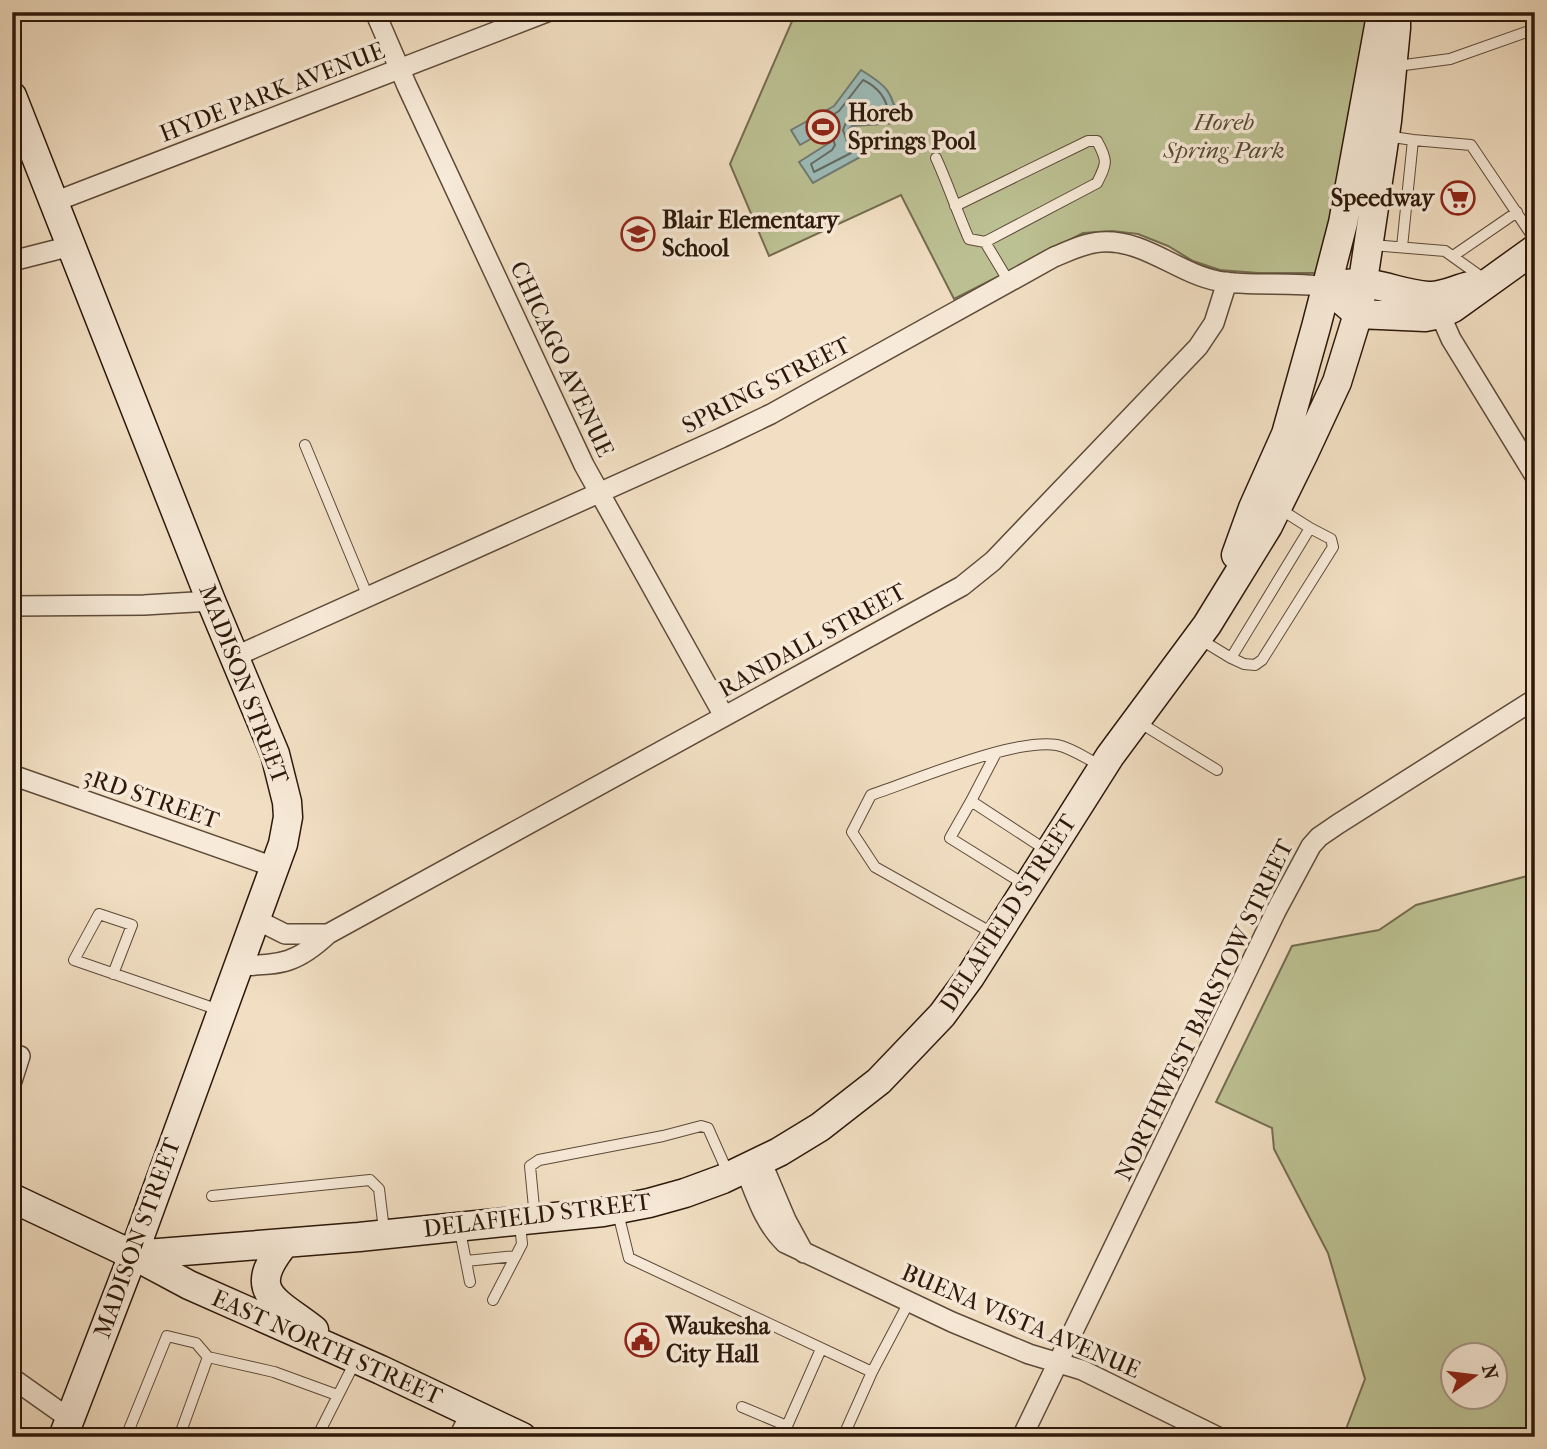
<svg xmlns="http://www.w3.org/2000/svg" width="1547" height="1449" viewBox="0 0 1547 1449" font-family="'IM FELL French Canon',serif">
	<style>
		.green { fill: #bcc193; stroke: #746c4f; stroke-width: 2; fill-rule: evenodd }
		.water { fill: #9cbcb9; stroke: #707a73; stroke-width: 2 }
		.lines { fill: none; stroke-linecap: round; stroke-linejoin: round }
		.shore { stroke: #646a62; stroke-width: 2 }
		.lane-casing { stroke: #5e4a39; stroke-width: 12 }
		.street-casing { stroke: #5e4a39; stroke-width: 22 }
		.secondary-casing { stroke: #2d180b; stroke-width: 31 }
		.lane { stroke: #f7ead8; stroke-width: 10 }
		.street { stroke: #f7ead8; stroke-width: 19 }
		.secondary { stroke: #f7ead8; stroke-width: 28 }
		.labels { text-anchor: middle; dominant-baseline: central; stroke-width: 7; stroke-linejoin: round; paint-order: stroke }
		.street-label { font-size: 24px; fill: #2d180b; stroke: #f7ead8 }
		.poi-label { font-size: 24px; font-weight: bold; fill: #2d180b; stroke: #f7ead8; text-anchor: start }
		.park-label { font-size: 24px; font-style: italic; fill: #584b34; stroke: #f7ead8 }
	</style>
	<rect width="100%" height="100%" fill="#f2dfc3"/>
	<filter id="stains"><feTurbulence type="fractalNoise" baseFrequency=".00286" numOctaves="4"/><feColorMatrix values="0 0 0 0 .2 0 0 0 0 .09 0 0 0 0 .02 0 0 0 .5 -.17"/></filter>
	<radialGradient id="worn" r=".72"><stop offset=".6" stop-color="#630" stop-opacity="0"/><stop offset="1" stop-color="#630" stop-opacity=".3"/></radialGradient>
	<path class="green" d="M796 12H1373L1322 273H1258L1220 270 1193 261 1168 246 1138 234 1112 231 1083 233 954 299 901 195 769 256 730 164Z
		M1535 874V1437H1343L1365 1379 1328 1253 1274 1149 1272 1128 1216 1102 1292 946 1379 930 1416 905ZM1452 1354H1494V1396H1452Z"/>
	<path class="water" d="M861 70C889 87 891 91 899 123L852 126 849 129 862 156 813 183 799 162 829 143 823 132 800 145 791 130 834 106Z"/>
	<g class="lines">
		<path class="shore" d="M863 80C878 87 887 98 889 115L847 120 843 130 851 153 814 172 811 164 832 150 835 145 830 130 823 125V121L839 111Z"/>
		<defs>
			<path id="lane" d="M1397 66 1450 59 1535 29
				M1386 136 1413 140 1402 247
				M1413 140 1471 145 1535 240
				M936 158C948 184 957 212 969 239L985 242 1097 183C1107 163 1108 161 1097 141H1088L955 206
				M985 242 1009 282
				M1372 245 1445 251 1487 281
				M1453 256 1517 212
				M305 445 368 597
				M1198 638 1231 658 1244 664 1255 665 1262 660 1333 547 1331 539 1310 528
				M1231 658 1310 528 1280 509
				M1137 721 1217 770
				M971 801 996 753
				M1027 886 950 838 971 801 1046 850
				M996 935 875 867 852 832 871 795C916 780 1013 738 1057 745 1072 748 1087 759 1101 766
				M113 974 132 925 99 914 74 960 219 1010
				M212 1196 370 1180 379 1189 384 1230
				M618 1213 629 1258 872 1372
				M535 1218 530 1166 539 1160 663 1136 701 1126 708 1128 728 1173
				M460 1231 470 1282
				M466 1261 516 1256
				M493 1300 522 1244 520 1224
				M742 1407 787 1426 821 1349
				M126 1437 167 1336 196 1343 208 1357
				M179 1437 208 1357 274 1372 337 1395
				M317 1437 355 1362
				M843 1437 872 1372 909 1302"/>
			<path id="street" d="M375 12 407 86 584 465 724 716
				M54 202 547 12
				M12 261 71 246
				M1440 314 1451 339 1535 476
				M12 606 144 605 211 601
				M234 657 721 438 771 414 1054 257C1069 251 1084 243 1101 242 1144 239 1177 273 1218 281 1254 287 1290 281 1326 287
				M12 775 274 867
				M255 919 285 934H328
				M238 966C280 964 295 965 328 934L962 586 993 561 1198 347 1214 323 1227 282
				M12 1081 20 1056
				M761 1161 786 1220 804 1253
				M745 1169C756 1195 764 1223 785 1243L952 1322 1029 1354 1082 1370 1218 1437
				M12 1378 70 1419
				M459 1437 471 1412
				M1022 1437 1276 911 1311 846 1319 837 1338 824 1535 699"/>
			<path id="secondary" d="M12 96 211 601 275 754 287 802 288 817 283 844 133 1255 63 1437
				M1346 284C1376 280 1399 294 1428 296 1443 297 1456 289 1470 286
				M1344 302 1358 314 1425 317 1440 314 1453 308 1535 249
				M1236 555 1253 508 1286 434 1316 327 1343 223 1381 15
				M12 1198 133 1255 189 1285 381 1370 522 1437
				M285 1243C245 1292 274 1299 314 1330
				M133 1255 359 1237 603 1212 649 1203 685 1193 723 1179 779 1152 820 1127 879 1081 942 1015 970 977 1110 756 1207 625 1268 526 1303 455 1337 382 1358 314 1387 121 1396 28V12"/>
		</defs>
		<use href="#lane" class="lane-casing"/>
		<use href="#street" class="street-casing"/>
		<use href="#secondary" class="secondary-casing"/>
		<use href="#lane" class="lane"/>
		<use href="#street" class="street"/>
		<use href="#secondary" class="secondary"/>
	</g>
	<defs>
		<symbol id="stadium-ring" viewBox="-11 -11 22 22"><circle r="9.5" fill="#f7ead8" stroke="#8f2418" stroke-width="1.5"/><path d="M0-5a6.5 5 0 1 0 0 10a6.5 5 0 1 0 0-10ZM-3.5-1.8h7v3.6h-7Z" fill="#8f2418"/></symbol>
		<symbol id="supermarket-ring" viewBox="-11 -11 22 22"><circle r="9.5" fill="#f7ead8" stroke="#8f2418" stroke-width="1.5"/><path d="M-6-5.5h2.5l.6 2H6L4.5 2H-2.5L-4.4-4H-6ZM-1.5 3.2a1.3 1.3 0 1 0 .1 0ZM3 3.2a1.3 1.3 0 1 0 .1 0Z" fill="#8f2418"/></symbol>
		<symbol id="school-ring" viewBox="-11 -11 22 22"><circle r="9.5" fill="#f7ead8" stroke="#8f2418" stroke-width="1.5"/><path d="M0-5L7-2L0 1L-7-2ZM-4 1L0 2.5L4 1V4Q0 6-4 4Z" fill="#8f2418"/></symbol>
		<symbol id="civic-ring" viewBox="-11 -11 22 22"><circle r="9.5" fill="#f7ead8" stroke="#8f2418" stroke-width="1.5"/><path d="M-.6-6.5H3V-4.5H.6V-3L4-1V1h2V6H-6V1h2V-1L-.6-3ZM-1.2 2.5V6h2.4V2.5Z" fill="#8f2418"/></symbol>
	</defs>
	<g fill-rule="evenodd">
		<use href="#stadium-ring" x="804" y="108" width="38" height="38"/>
		<use href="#supermarket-ring" x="1439" y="179" width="38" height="38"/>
		<use href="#school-ring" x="619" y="215" width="38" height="38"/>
		<use href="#civic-ring" x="623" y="1321" width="38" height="38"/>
	</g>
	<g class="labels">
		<g class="street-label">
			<text transform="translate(272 92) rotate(-21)">HYDE PARK AVENUE</text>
			<text transform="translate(562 359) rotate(65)">CHICAGO AVENUE</text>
			<text transform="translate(766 385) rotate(-27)">SPRING STREET</text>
			<text transform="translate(812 640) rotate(-29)">RANDALL STREET</text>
			<text transform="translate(244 684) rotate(69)">MADISON STREET</text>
			<text transform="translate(151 798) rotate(19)">3RD STREET</text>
			<text transform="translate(1008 913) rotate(-57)">DELAFIELD STREET</text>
			<text transform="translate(1204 1010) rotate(-64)">NORTHWEST BARSTOW STREET</text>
			<text transform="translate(537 1215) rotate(-7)">DELAFIELD STREET</text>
			<text transform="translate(137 1238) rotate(-70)">MADISON STREET</text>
			<text transform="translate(1021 1321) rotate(23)">BUENA VISTA AVENUE</text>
			<text transform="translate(327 1347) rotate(24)">EAST NORTH STREET</text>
		</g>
		<g class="poi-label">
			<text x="848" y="113">Horeb<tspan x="848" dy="28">Springs Pool</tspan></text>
			<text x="1434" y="198" text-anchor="end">Speedway</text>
			<text x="662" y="220">Blair Elementary<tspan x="662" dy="28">School</tspan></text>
			<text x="666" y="1326">Waukesha<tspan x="666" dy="28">City Hall</tspan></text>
		</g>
		<g class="park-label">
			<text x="1224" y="122">Horeb<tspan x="1224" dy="28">Spring Park</tspan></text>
		</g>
	</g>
	<rect width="1547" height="1449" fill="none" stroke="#f2dfc3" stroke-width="42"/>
	<rect x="14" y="14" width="1519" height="1421" fill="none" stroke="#2d180b" stroke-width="3.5"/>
	<rect x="21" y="21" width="1505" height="1407" fill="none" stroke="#2d180b" stroke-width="2"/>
	<g transform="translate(1474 1376) rotate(76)"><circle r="33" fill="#f7ead8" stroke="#a69686" stroke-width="2"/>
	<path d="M0-5L12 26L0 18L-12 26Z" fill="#8f2418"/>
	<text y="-10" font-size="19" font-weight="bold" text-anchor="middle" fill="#2d180b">N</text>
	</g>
	<rect width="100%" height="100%" filter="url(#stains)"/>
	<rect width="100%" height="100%" fill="url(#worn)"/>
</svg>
